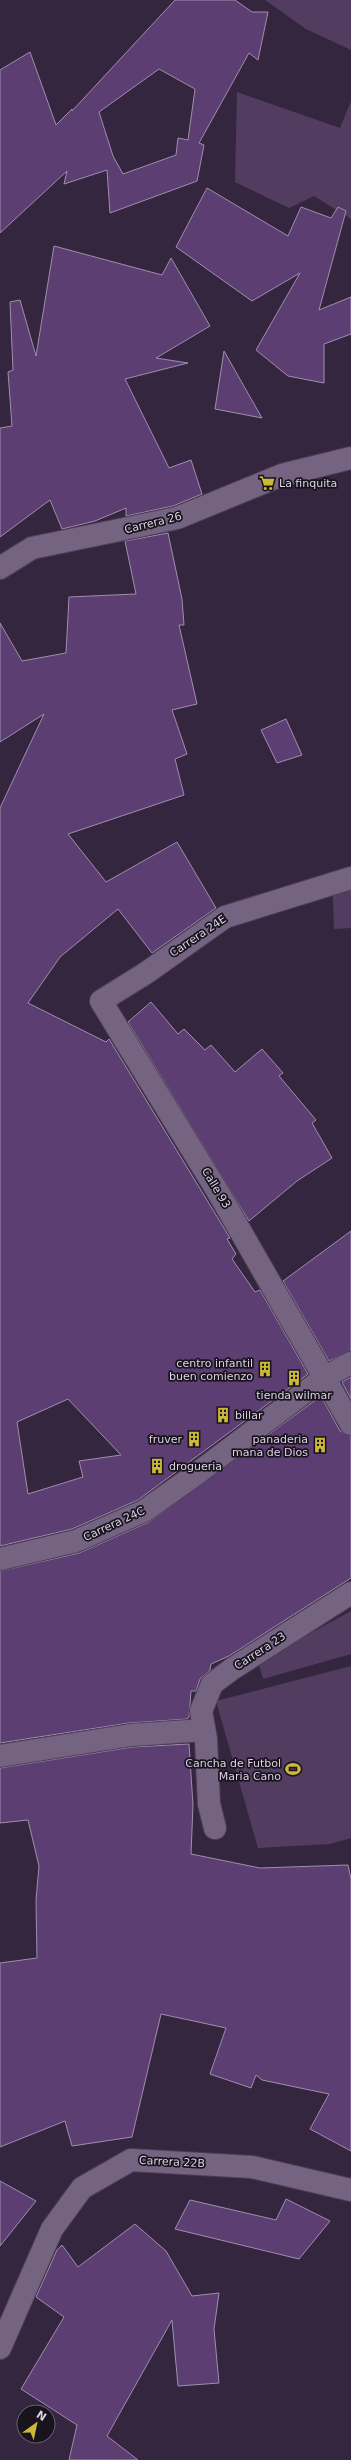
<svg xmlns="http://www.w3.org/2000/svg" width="351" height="2460" viewBox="0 0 351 2460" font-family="'DejaVu Sans',sans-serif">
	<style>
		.green { fill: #523d61 }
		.building { fill: #5d3e73; stroke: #9f8ead; fill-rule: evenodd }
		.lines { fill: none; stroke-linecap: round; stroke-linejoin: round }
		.minor-casing { stroke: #4e4157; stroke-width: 24 }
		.minor { stroke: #746482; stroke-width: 22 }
		.labels { text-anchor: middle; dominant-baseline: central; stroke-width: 3.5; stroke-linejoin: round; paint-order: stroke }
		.poi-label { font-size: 11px; fill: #dbd2e3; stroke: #19131e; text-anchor: end }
		.street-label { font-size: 11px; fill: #dbd2e3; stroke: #19131e }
	</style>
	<rect width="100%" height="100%" fill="#352640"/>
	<path class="green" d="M265 0H351V50L306 29Z
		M237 92 340 128 351 101V219L314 196 289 208 235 182Z
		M332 875H351V928L334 929Z
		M351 1611V1654L263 1679 258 1662Z
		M351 1666V1838L330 1844 258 1848 216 1701Z"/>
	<path class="building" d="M175 0H235L252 12H268L258 60 249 53 199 143 204 145 197 181 110 213 107 170 64 184 67 171 0 233V70L30 52 56 125 72 109V111ZM159 69 195 89 188 140 178 138 176 155 123 174 113 156 99 112Z
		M207 188 288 236 301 207 331 218 338 207 346 211 319 310 351 297V334L324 344V383L288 376 256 350 300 273 252 301 176 247Z
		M54 246 162 275 171 258 210 326 156 358 188 363 125 379 169 468 191 460 202 494 173 506 126 516V508L95 521 62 529 50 500 0 537V428L12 426 8 372 13 370 10 302 20 300 36 356Z
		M224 351 262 418 215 409Z
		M168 533 182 599 184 625H179L197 704 172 710 187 754 175 759 184 795 68 834 106 882 177 842 216 908 152 953 118 909 60 957 28 1003 106 1042 109 1039 230 1238 227 1239 236 1254 232 1259 255 1292 260 1290 308 1374 138 1500 72 1529 0 1546V808L44 714 0 742V623L22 661 66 653 69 597 136 594 125 541ZM68 1399 121 1455 79 1461 83 1477 28 1494 17 1422Z
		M286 719 302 755 277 763 261 730Z
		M151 1002 178 1034 184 1029 205 1050 211 1045 235 1072 262 1049 283 1073 279 1076 316 1120 312 1123 332 1158 297 1181 249 1221 128 1022Z
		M351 1231V1351L329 1361 283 1281Z
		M351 1377V1399L342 1382Z
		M321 1396 340 1431 351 1436V1578L229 1656 211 1664 210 1670 200 1679 196 1691H191L189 1717 187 1719 129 1723 0 1743V1571L79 1553 149 1522Z
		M189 1744 193 1805 191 1854 260 1868 348 1865 351 1879V2151L310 2129 329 2094 262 2080 256 2075 251 2088 210 2074 226 2028 161 2014 132 2137 72 2146 65 2121 0 2147V1963L37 1958 36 1900 39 1866 28 1820 0 1823V1768L132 1747Z
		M0 2181 36 2201 0 2246Z
		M286 2199 330 2221 299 2259 175 2229 190 2200 276 2220Z
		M135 2224 166 2251 192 2296 219 2293 214 2329 219 2383 178 2386 172 2320 107 2436 138 2460H69L77 2425 21 2389 64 2317 36 2297 57 2250 62 2245 78 2267Z"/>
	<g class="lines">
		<defs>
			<path id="minor" d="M0 568 32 548 177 518 282 475 351 458
				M351 878 225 917 146 973 101 1001 218 1192 351 1424
				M0 1559 76 1541 144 1511 195 1475 325 1377 351 1363
				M0 1756 131 1735 204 1730
				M215 1828 209 1804 206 1739 201 1711 212 1684 232 1669 351 1593
				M0 2348 52 2229 82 2188 131 2160 252 2167 351 2190"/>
		</defs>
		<use href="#minor" class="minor-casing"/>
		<use href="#minor" class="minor"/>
	</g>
	<defs>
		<symbol id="supermarket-bare" viewBox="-9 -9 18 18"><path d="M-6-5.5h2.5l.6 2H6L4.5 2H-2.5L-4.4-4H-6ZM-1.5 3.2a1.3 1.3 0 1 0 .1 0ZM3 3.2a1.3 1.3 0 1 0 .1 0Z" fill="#cdb938" stroke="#19131e" stroke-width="2.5" paint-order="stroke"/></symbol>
		<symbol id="building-bare" viewBox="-9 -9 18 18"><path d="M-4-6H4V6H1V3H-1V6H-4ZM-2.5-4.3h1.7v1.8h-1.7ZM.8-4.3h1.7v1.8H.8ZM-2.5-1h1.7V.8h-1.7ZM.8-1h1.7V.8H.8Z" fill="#cdb938" stroke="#19131e" stroke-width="2.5" paint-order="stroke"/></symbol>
		<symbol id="stadium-bare" viewBox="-9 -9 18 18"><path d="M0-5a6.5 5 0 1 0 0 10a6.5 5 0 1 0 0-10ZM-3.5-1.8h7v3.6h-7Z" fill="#cdb938" stroke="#19131e" stroke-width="2.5" paint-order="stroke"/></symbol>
	</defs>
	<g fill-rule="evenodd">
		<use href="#supermarket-bare" x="256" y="472" width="22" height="22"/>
		<use href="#building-bare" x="254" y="1358" width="22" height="22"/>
		<use href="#building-bare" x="283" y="1367" width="22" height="22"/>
		<use href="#building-bare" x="212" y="1404" width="22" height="22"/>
		<use href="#building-bare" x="183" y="1428" width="22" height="22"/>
		<use href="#building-bare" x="309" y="1434" width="22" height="22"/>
		<use href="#building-bare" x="146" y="1455" width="22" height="22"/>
		<use href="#stadium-bare" x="282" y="1758" width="22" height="22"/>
	</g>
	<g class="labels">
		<g class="poi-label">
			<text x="279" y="483" text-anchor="start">La finquita</text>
			<text x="253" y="1363">centro infantil<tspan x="253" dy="13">buen comienzo</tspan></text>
			<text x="294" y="1395" text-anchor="middle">tienda wilmar</text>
			<text x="235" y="1415" text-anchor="start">billar</text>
			<text x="182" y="1439">fruver</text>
			<text x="308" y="1439">panaderia<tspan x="308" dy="13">mana de Dios</tspan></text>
			<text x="169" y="1466" text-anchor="start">drogueria</text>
			<text x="281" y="1763">Cancha de Futbol<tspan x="281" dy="13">Maria Cano</tspan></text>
		</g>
		<g class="street-label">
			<text transform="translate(153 523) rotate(-14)">Carrera 26</text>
			<text transform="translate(198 936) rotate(-34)">Carrera 24E</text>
			<text transform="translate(216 1188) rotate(59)">Calle 93</text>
			<text transform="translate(114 1524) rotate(-25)">Carrera 24C</text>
			<text transform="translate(260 1651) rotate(-33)">Carrera 23</text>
			<text transform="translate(172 2162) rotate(3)">Carrera 22B</text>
		</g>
	</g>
	<g transform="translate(36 2424) rotate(33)"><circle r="19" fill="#19131e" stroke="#675f6d"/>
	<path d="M0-3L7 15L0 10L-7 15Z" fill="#cdb938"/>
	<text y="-6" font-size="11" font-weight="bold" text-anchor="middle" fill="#dbd2e3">N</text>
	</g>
</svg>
